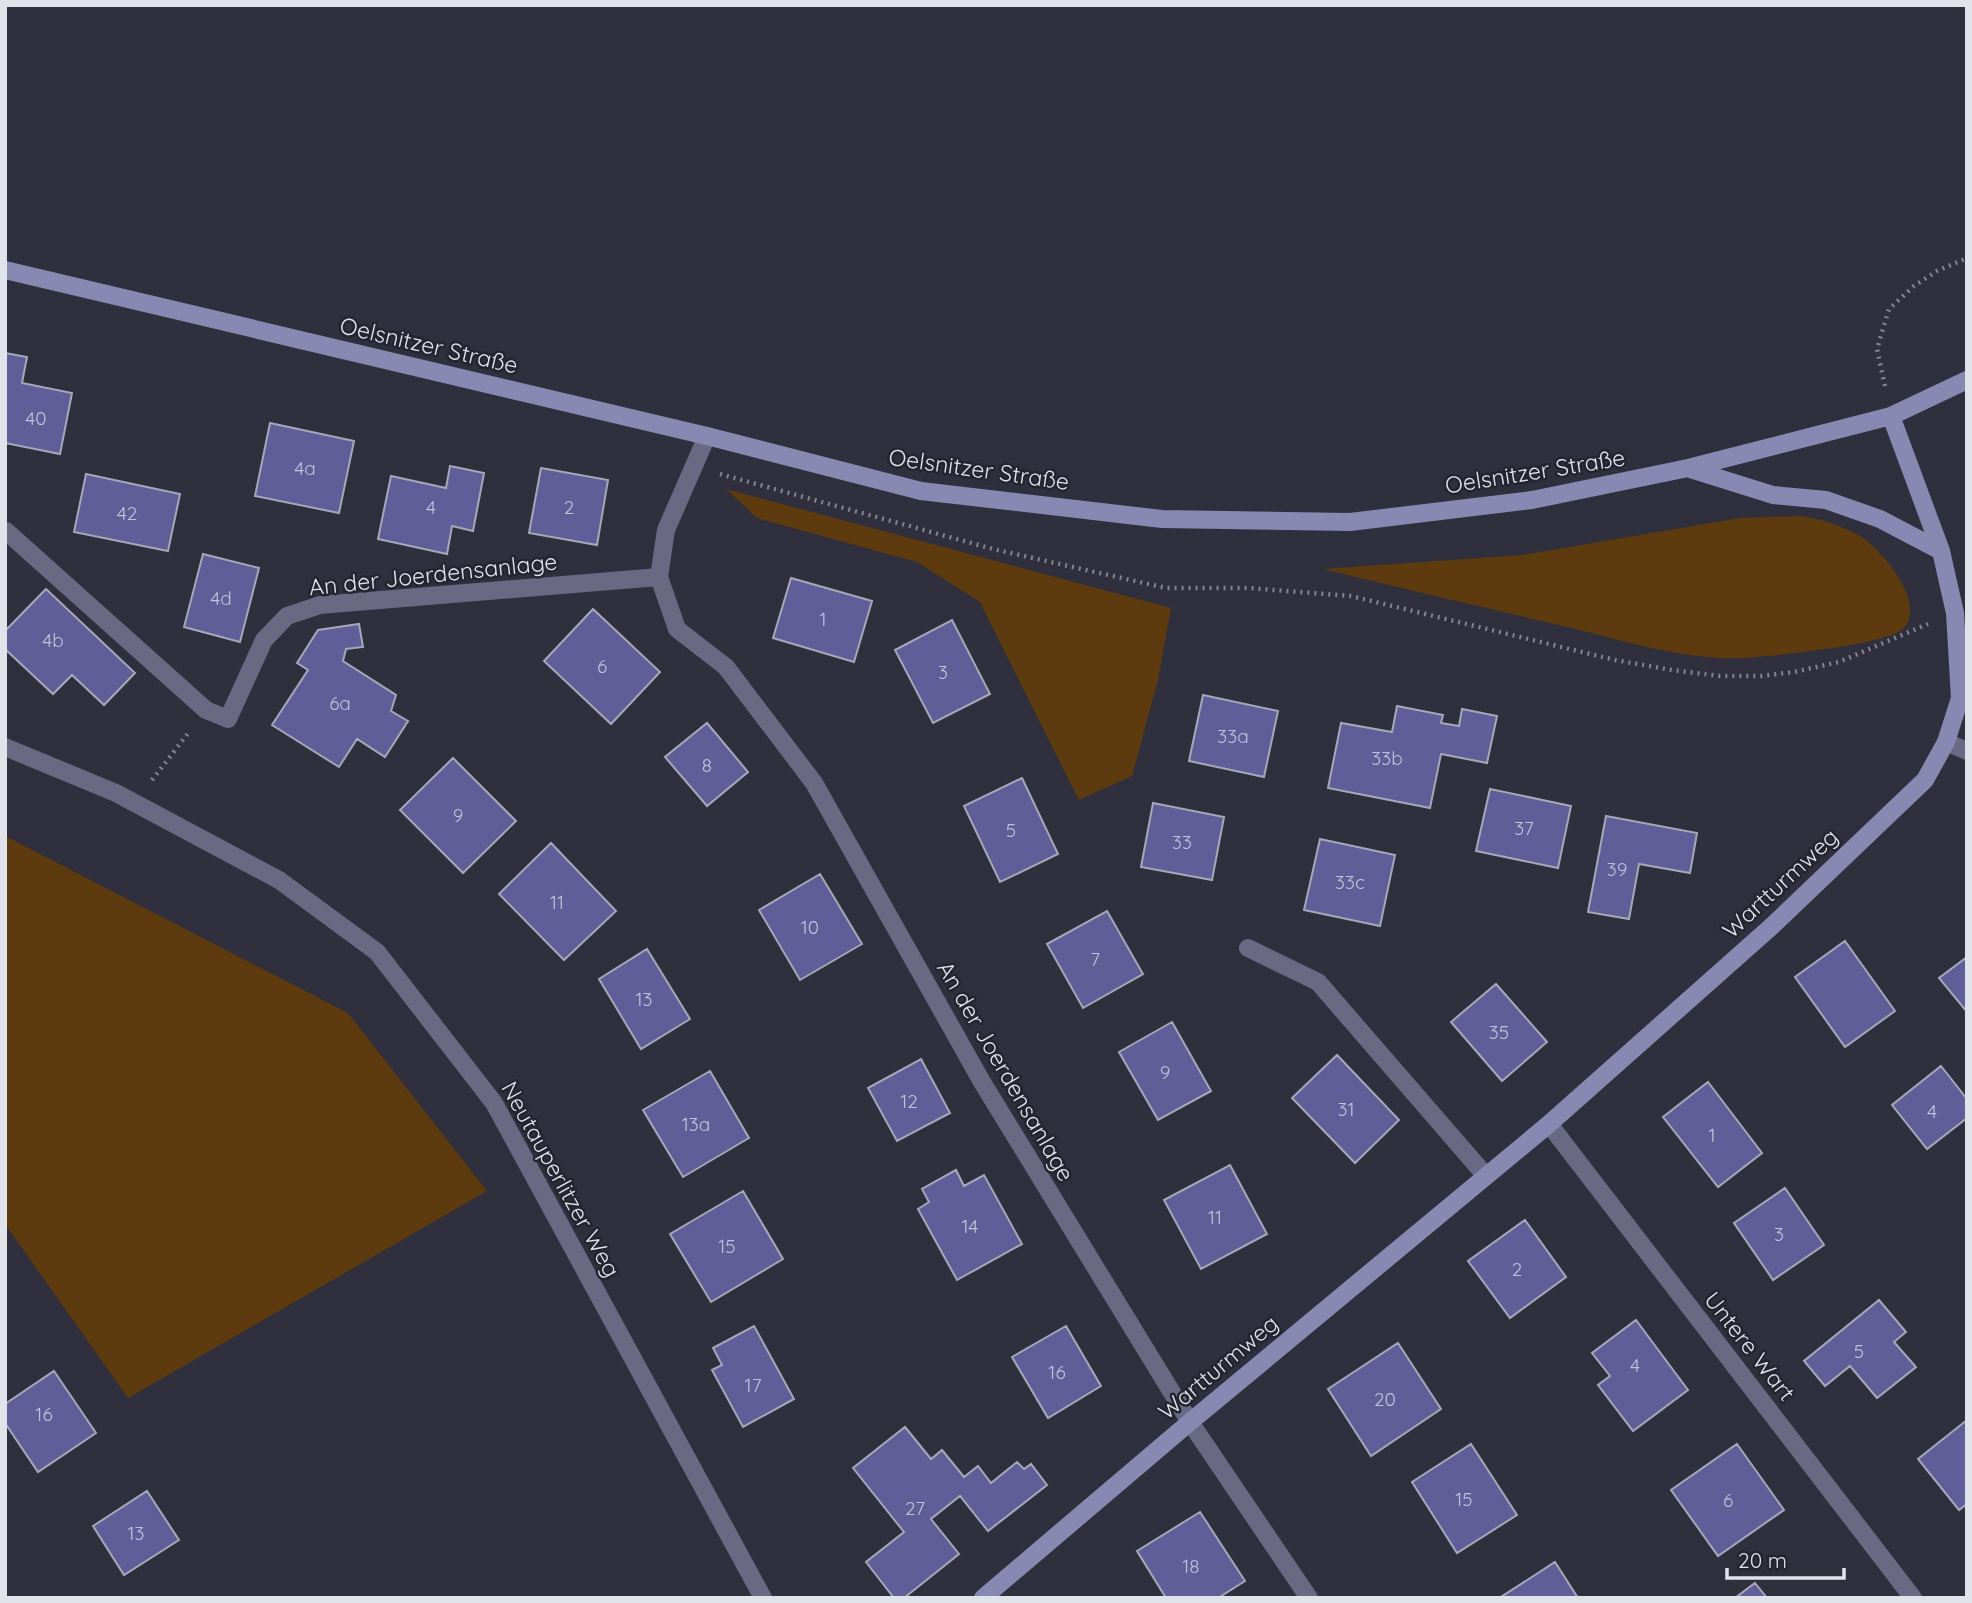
<svg xmlns="http://www.w3.org/2000/svg" width="1972" height="1603" viewBox="0 0 1972 1603" font-family="Quicksand,sans-serif">
	<style>
		.green { fill: #5e3b0f }
		.building { fill: #605d99; stroke: #a7a7b8; stroke-width: 2 }
		.lines { fill: none; stroke-linecap: round; stroke-linejoin: round }
		.path { stroke: #858590; stroke-width: 4.5; stroke-dasharray: 2 5; stroke-linecap: butt }
		.street { stroke: #696984; stroke-width: 18 }
		.secondary { stroke: #8988b3; stroke-width: 18 }
		.labels { text-anchor: middle; dominant-baseline: central; stroke-width: 5; stroke-linejoin: round; paint-order: stroke }
		.number-label { font-size: 19px; fill: #c2c1d6 }
		.street-label { font-size: 23px; fill: #e2e2eb; stroke: #252532 }
	</style>
	<rect width="100%" height="100%" fill="#2f2f3d"/>
	<path class="green" d="M726 489 1171 608 1158 680 1132 776 1079 800 980 602 917 562 757 518Z
		M1800 516C1821 519 1841 525 1860 536 1881 548 1932 609 1900 631 1881 645 1767 657 1739 658 1686 660 1623 641 1572 628 1489 609 1406 589 1323 569L1522 555 1740 518Z
		M5 836 348 1013 487 1191 128 1398 5 1224Z"/>
	<path class="building" d="M5 353 27 357 22 383 72 393 60 454 5 443Z
		M270 423 354 441 339 513 255 496Z
		M450 466 484 473 473 531 452 526 447 554 378 539 391 476 446 488Z
		M541 468 608 480 597 545 529 533Z
		M86 474 180 494 168 551 74 532Z
		M203 554 259 568 240 642 184 627Z
		M791 578 872 601 854 662 773 638Z
		M46 589 135 673 104 705 72 675 53 694 5 649V631Z
		M593 609 660 672 611 724 544 661Z
		M952 620 990 694 933 723 895 650Z
		M359 624 363 647 346 649 343 661 396 695 391 711 408 721 385 757 357 739 339 767 272 725 308 670 297 663 318 630Z
		M1203 695 1278 711 1264 777 1189 761Z
		M1397 706 1443 715 1441 723 1459 726 1462 709 1497 716 1487 763 1441 754 1430 808 1328 788 1341 723 1392 732Z
		M707 723 748 772 707 806 665 757Z
		M453 758 516 821 463 873 400 810Z
		M1022 778 1058 854 1000 882 964 806Z
		M1490 789 1571 806 1558 868 1476 851Z
		M1153 803 1224 817 1212 880 1141 867Z
		M1606 816 1697 833 1690 873 1639 864 1629 919 1588 912Z
		M1320 839 1395 855 1380 926 1304 910Z
		M551 843 616 911 564 960 499 894Z
		M820 874 862 944 800 980 759 910Z
		M1107 911 1143 974 1083 1008 1047 944Z
		M1845 941 1895 1011 1845 1047 1795 977Z
		M647 949 690 1019 641 1049 599 979Z
		M1967 957V1012L1939 978Z
		M1496 984 1547 1042 1502 1081 1451 1022Z
		M1172 1022 1211 1091 1158 1120 1119 1052Z
		M1337 1055 1399 1120 1355 1163 1292 1098Z
		M921 1059 950 1113 897 1141 868 1088Z
		M1941 1066 1967 1099V1118L1927 1149 1892 1105Z
		M710 1071 749 1138 683 1177 643 1110Z
		M1708 1082 1762 1153 1718 1187 1663 1117Z
		M1230 1165 1267 1234 1201 1269 1164 1200Z
		M956 1170 964 1186 984 1175 1022 1244 957 1280 918 1209 929 1202 922 1189Z
		M1785 1188 1824 1245 1773 1280 1734 1223Z
		M743 1191 783 1259 711 1302 670 1234Z
		M1525 1220 1566 1277 1510 1318 1468 1261Z
		M1879 1300 1906 1332 1894 1342 1916 1367 1877 1398 1850 1366 1825 1386 1804 1361Z
		M1636 1320 1688 1390 1633 1431 1598 1385 1610 1376 1592 1353Z
		M754 1326 794 1399 743 1427 712 1370 722 1365 713 1348Z
		M1066 1326 1101 1386 1048 1418 1012 1357Z
		M1398 1343 1441 1409 1371 1456 1328 1389Z
		M54 1371 96 1433 38 1472 5 1423V1404Z
		M1967 1420V1504L1959 1510 1918 1459Z
		M905 1427 931 1459 942 1450 964 1477 978 1466 991 1483 1017 1462 1024 1469 1031 1464 1047 1485 988 1531 960 1496 931 1519 959 1554 904 1598H894L866 1562 904 1532 853 1468Z
		M1471 1444 1517 1515 1457 1553 1412 1482Z
		M1737 1444 1784 1510 1718 1556 1671 1490Z
		M147 1491 179 1540 124 1575 93 1526Z
		M1200 1512 1245 1581 1218 1598H1166L1137 1551Z
		M1555 1562 1578 1598H1502L1501 1597Z
		M1755 1583 1767 1598H1735Z"/>
	<g class="lines">
		<path class="path" d="M1885 386 1877 349 1889 309 1914 286 1937 271 1967 258
			M720 474 993 549 1166 588H1248L1351 596 1615 660 1672 670 1720 676H1761L1794 672 1839 662 1928 624
			M152 780 189 732"/>
		<path class="street" d="M707 436 666 530 659 577 677 629 726 667 814 783 982 1082 1190 1422 1309 1598
			M6 531 206 710 228 719 264 640 287 616 320 605 659 577
			M1946 742 1967 751
			M5 747 116 793 279 880 377 952 494 1103 763 1598
			M1248 948 1318 982 1486 1176
			M1549 1124 1913 1598"/>
		<path class="secondary" d="M5 270 707 436 921 491 1162 519 1350 522 1532 500 1688 468 1891 416 1967 380
			M1690 469 1773 495 1826 500 1880 519 1941 551
			M983 1598 1190 1422 1549 1124 1772 926 1925 780 1946 742 1960 698 1955 613 1941 551 1891 416"/>
	</g>
	<g class="labels">
		<g class="number-label">
			<text x="36" y="418">40</text>
			<text x="305" y="468">4a</text>
			<text x="431" y="507">4</text>
			<text x="569" y="507">2</text>
			<text x="127" y="513">42</text>
			<text x="221" y="598">4d</text>
			<text x="823" y="619">1</text>
			<text x="53" y="640">4b</text>
			<text x="602" y="666">6</text>
			<text x="943" y="672">3</text>
			<text x="340" y="703">6a</text>
			<text x="1233" y="736">33a</text>
			<text x="1387" y="758">33b</text>
			<text x="707" y="765">8</text>
			<text x="458" y="815">9</text>
			<text x="1524" y="828">37</text>
			<text x="1011" y="830">5</text>
			<text x="1182" y="842">33</text>
			<text x="1617" y="869">39</text>
			<text x="1350" y="882">33c</text>
			<text x="557" y="902">11</text>
			<text x="810" y="927">10</text>
			<text x="1095" y="959">7</text>
			<text x="644" y="999">13</text>
			<text x="1499" y="1032">35</text>
			<text x="1165" y="1072">9</text>
			<text x="909" y="1101">12</text>
			<text x="1346" y="1109">31</text>
			<text x="1932" y="1111">4</text>
			<text x="696" y="1124">13a</text>
			<text x="1712" y="1135">1</text>
			<text x="1215" y="1217">11</text>
			<text x="970" y="1226">14</text>
			<text x="1779" y="1234">3</text>
			<text x="727" y="1246">15</text>
			<text x="1517" y="1269">2</text>
			<text x="1859" y="1351">5</text>
			<text x="1635" y="1365">4</text>
			<text x="1057" y="1372">16</text>
			<text x="753" y="1385">17</text>
			<text x="1385" y="1399">20</text>
			<text x="44" y="1414">16</text>
			<text x="1464" y="1499">15</text>
			<text x="1728" y="1500">6</text>
			<text x="915" y="1508">27</text>
			<text x="136" y="1533">13</text>
			<text x="1191" y="1566">18</text>
		</g>
		<g class="street-label">
			<text transform="translate(429 345) rotate(13)">Oelsnitzer Straße</text>
			<text transform="translate(979 469) rotate(8)">Oelsnitzer Straße</text>
			<text transform="translate(1535 471) rotate(-9)">Oelsnitzer Straße</text>
			<text transform="translate(433 574) rotate(-6)">An der Joerdensanlage</text>
			<text transform="translate(1780 883) rotate(-43)">Wartturmweg</text>
			<text transform="translate(1006 1071) rotate(60)">An der Joerdensanlage</text>
			<text transform="translate(561 1179) rotate(61)">Neutauperlitzer Weg</text>
			<text transform="translate(1750 1346) rotate(52)">Untere Wart</text>
			<text transform="translate(1218 1367) rotate(-40)">Wartturmweg</text>
		</g>
	</g>
	<rect width="1972" height="1603" fill="none" stroke="#e2e2eb" stroke-width="14"/>
	<path d="M1727 1568v10h117v-10" fill="none" stroke="#e2e2eb" stroke-width="3.5"/>
	<text x="1738" y="1568" font-size="21" fill="#e2e2eb" stroke="#252532" stroke-width="5" paint-order="stroke">20 m</text>
</svg>
